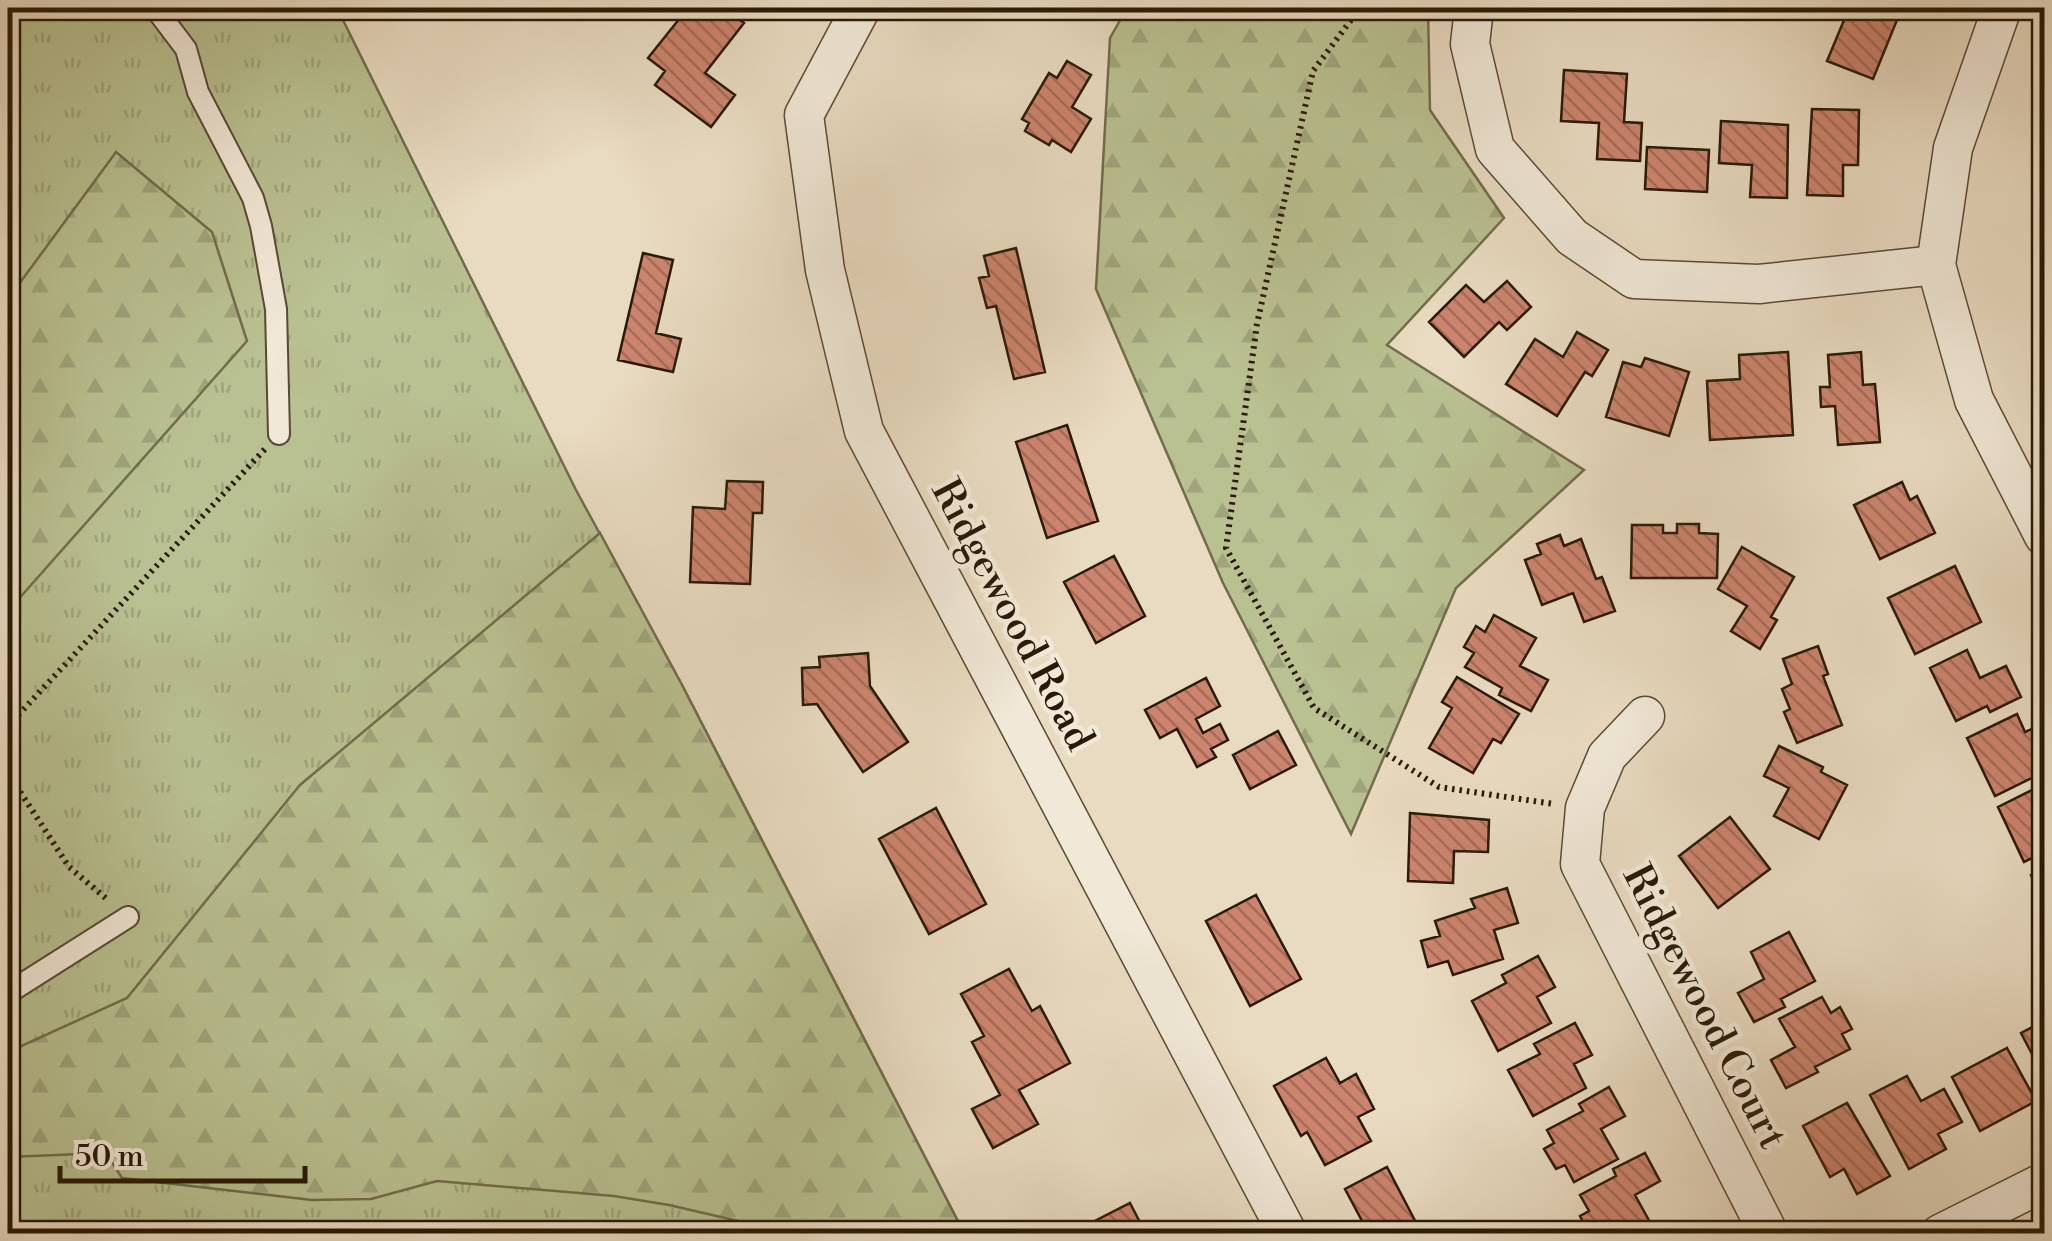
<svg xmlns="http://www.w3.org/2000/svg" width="2052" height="1241" viewBox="0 0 2052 1241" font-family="'Libre Bodoni',serif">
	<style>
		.grass { fill: url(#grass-tufts); stroke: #716d4c; stroke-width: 2.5 }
		.forest { fill: url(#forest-firs); stroke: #716d4c; stroke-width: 2.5 }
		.building { fill: url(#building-back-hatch); stroke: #291a06; stroke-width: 2.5 }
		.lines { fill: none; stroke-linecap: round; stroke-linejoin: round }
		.lane-casing { stroke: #594a35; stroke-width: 24 }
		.street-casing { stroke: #594a35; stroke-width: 41 }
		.path { stroke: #291a06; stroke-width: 6; stroke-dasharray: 2.5 5; stroke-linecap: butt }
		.lane { stroke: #f1e8d7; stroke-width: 20 }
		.street { stroke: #f1e8d7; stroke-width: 38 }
		.labels { text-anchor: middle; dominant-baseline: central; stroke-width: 9; stroke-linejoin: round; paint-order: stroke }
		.street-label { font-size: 40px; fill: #291a06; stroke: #f1e8d7 }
	</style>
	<defs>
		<pattern id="grass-tufts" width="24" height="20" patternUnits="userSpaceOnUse" patternTransform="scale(2.5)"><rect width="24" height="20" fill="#b9c091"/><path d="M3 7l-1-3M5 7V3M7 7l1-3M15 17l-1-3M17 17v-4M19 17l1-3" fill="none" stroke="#9fa47c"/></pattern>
		<pattern id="forest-firs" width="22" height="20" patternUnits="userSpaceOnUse" patternTransform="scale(2.5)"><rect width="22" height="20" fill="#b9c091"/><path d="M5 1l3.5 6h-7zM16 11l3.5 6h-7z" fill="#9fa47c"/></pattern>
		<pattern id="building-back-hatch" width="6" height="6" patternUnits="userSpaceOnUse" patternTransform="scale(2.5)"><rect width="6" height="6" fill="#cc846e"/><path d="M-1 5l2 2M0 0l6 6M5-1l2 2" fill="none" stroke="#a66b58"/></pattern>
	</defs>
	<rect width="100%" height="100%" fill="#e9dbc1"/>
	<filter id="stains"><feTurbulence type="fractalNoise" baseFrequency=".002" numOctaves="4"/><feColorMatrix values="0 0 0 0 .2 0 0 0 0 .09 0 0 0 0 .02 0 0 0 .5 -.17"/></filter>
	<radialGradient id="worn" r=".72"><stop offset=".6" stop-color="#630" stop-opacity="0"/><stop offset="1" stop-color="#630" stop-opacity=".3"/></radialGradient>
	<path class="grass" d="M8 8H337L576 490 682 685 964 1233H8Z"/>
	<path class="forest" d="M1127 8H1428L1430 110 1504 218 1387 345 1584 470 1456 588 1351 834 1223 583 1096 289 1110 38Z
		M116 152 212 232 247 341 8 611V299Z
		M600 533 682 685 964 1233H766L751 1224 669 1205 614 1196 437 1181 371 1199 312 1200 122 1178 106 1153 8 1157V1052L127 998 300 785Z"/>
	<path class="building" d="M688 8H724L744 23 705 73 735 95 711 127 655 85 665 71 648 58Z
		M1849 8H1865L1897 20 1873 79 1827 61Z
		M1067 61 1091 75 1072 107 1091 119 1071 152 1052 140 1049 145 1025 131 1029 123 1022 119 1049 73 1057 78Z
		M1564 70 1627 74 1624 122 1642 123 1640 161 1597 159 1599 123 1561 121Z
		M1812 109 1859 110 1858 165H1843V196L1807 195Z
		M1721 121 1788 125 1787 198 1750 197 1752 165 1719 163Z
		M1647 147 1709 150 1707 192 1645 189Z
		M2043 166H2044V216L2033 215 2036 185 2042 186Z
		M1016 248 1045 372 1014 379 996 306 987 308 979 278 989 276 984 256Z
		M643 253 673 260 656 333 681 339 673 372 618 360Z
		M1507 281 1531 307 1507 330 1499 322 1464 357 1429 322 1466 285 1484 302Z
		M1577 332 1608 350 1592 376 1585 372 1557 416 1506 384 1535 339 1563 357Z
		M1788 352 1793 435 1710 440 1707 381 1740 379 1739 355Z
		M1861 352 1863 385 1875 384 1880 442 1838 445 1835 406 1821 407 1820 387H1830L1828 355Z
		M1645 358 1689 372 1669 436 1606 417 1623 362 1641 367Z
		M1067 425 1098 521 1047 538 1016 442Z
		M727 481 763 482 762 513H753L750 584 690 582 693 507 725 509Z
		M1902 482 1910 500 1917 496 1935 533 1880 559 1854 505Z
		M1677 524H1699V533L1718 534 1717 578H1631L1632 525H1663V533H1677Z
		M1560 535 1564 546 1581 539 1596 579 1602 577 1615 611 1584 622 1573 593 1542 605 1525 560 1541 554 1537 544Z
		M1742 547 1794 577 1771 617 1777 620 1760 649 1731 631 1747 606 1718 589Z
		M1114 556 1145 616 1096 643 1064 582Z
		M1955 566 1981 622 1915 654 1888 598Z
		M1494 615 1536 638 1520 666 1548 680 1531 711 1499 695 1502 688 1465 667 1474 653 1464 647 1476 626 1485 632Z
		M1818 646 1828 674 1823 676 1842 725 1797 743 1784 712 1790 709 1782 689 1792 684 1783 659Z
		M1967 650 1980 678 2006 666 2021 697 1990 712 1987 706 1956 721 1930 668Z
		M868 653 870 686 908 742 863 772 817 704 803 705 802 668 820 667 819 657Z
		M1457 677 1519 714 1501 743 1493 739 1473 773 1429 748 1452 708 1442 702Z
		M1206 678 1220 706 1196 719 1203 733 1220 724 1228 740 1211 749 1216 757 1197 767 1177 729 1160 738 1145 710Z
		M2017 714 2025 732 2034 728 2044 749V772L1995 796 1967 738Z
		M1278 731 1296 765 1250 789 1233 755Z
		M1779 746 1823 767 1821 772 1847 785 1819 839 1774 816 1789 788 1764 776Z
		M2044 784V852L2024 862 1998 807Z
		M936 808 986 904 929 934 879 839Z
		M1410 813 1489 820 1488 852 1454 851 1453 883 1408 881Z
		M1730 817 1770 869 1718 908 1679 856Z
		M2044 868V903L2031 875Z
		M1507 888 1518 923 1494 930 1503 959 1453 975 1448 961 1428 967 1421 941 1440 936 1435 921 1475 908 1471 899Z
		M1256 895 1301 979 1250 1006 1206 921Z
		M1789 932 1815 981 1781 999 1785 1007 1754 1022 1738 993 1764 979 1751 952Z
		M1538 956 1555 987 1537 997 1551 1023 1498 1051 1472 1001 1506 983 1502 975Z
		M1009 969 1032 1011 1040 1006 1070 1063 1019 1090 1038 1124 993 1148 972 1109 1000 1095 972 1042 984 1036 961 994Z
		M1822 997 1831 1013 1840 1007 1852 1029 1842 1034 1850 1049 1815 1067 1818 1072 1786 1088 1771 1060 1795 1047 1779 1019Z
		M2044 1021V1077L2021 1033Z
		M1575 1023 1592 1055 1574 1064 1586 1088 1533 1116 1508 1070 1540 1054 1534 1044Z
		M2007 1048 2036 1101 1980 1131 1952 1077Z
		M1326 1058 1340 1083 1356 1074 1374 1109 1358 1117 1371 1141 1325 1165 1307 1132 1301 1136 1274 1086Z
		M1907 1076 1921 1101 1944 1089 1962 1122 1938 1134 1946 1149 1909 1169 1870 1095Z
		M1609 1087 1625 1116 1601 1129 1618 1159 1574 1182 1565 1165 1556 1169 1544 1149 1554 1143 1547 1130 1583 1111 1579 1104Z
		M1847 1103 1890 1176 1857 1194 1844 1169 1830 1177 1803 1126Z
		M1645 1153 1660 1181 1635 1195 1651 1224 1634 1234H1601L1599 1230 1589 1234 1580 1216 1589 1211 1580 1195 1616 1176 1613 1169Z
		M1387 1167 1422 1234H1369L1345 1189Z
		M1130 1203 1146 1234H1089L1085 1226Z"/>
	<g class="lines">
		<defs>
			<path id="lane" d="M155 8 186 49 198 92 253 198 261 226 276 309 279 434
				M8 993 128 917"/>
			<path id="street" d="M861 8 804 115 825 270 864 431 1288 1234
				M1474 8 1470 44 1495 149 1572 237 1634 279 1759 284 1936 265
				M2002 8 1953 148 1936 265 1974 400 2044 536
				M1645 716 1607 756 1585 808 1580 864 1769 1234
				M1940 1234 2044 1182"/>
		</defs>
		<use href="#lane" class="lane-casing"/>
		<use href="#street" class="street-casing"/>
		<path class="path" d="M1360 8 1313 71 1257 324 1226 548 1314 708 1439 787 1554 804
			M8 726 265 449
			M8 773 69 867 108 900"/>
		<use href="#lane" class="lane"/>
		<use href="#street" class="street"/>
	</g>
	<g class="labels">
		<g class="street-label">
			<text transform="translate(1012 615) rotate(62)">Ridgewood Road</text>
			<text transform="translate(1704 1007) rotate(63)">Ridgewood Court</text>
		</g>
	</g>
	<rect width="2052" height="1241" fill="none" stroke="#e9dbc1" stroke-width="40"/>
	<rect x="10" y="10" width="2032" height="1221" fill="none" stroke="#291a06" stroke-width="5"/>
	<rect x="20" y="20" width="2012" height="1201" fill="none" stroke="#291a06" stroke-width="2.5"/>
	<path d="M60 1166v15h245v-15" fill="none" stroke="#291a06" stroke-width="5"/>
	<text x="75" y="1166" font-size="30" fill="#291a06" stroke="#f1e8d7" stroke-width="8" paint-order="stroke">50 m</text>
	<rect width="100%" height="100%" filter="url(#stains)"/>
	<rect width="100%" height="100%" fill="url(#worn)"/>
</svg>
